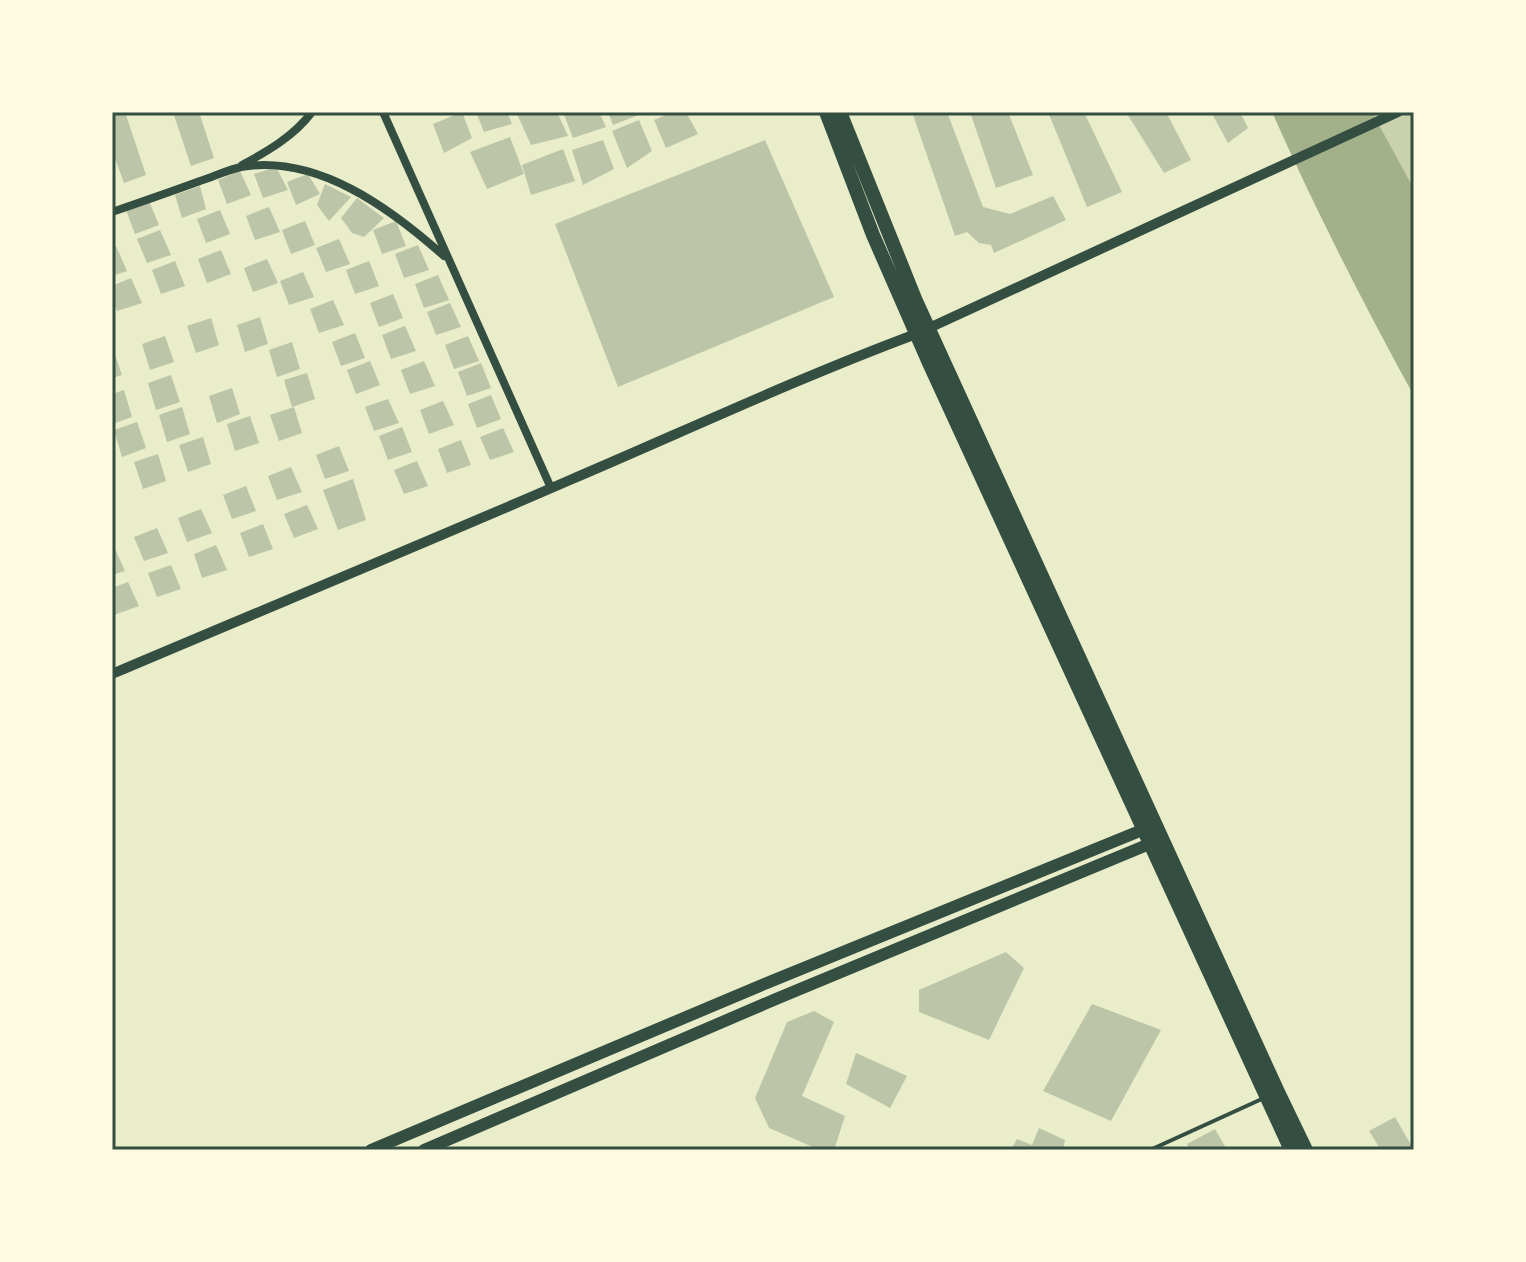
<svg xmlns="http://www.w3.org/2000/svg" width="1526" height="1262" viewBox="0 0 1526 1262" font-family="Mulish,sans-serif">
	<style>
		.green { fill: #cad2ad }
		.water { fill: #a3b18a }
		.building { fill: #bcc5a7 }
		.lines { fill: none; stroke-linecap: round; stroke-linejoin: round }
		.service { stroke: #344e41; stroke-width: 4 }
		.minor { stroke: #344e41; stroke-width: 8 }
		.tertiary { stroke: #344e41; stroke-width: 10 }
		.secondary { stroke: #344e41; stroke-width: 12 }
		.primary { stroke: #344e41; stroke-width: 14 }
		.neatline { fill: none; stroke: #344e41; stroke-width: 3 }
	</style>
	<rect width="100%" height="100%" fill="#e9edc9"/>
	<path class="green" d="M1372 112H1414V189Z"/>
	<path class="water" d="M1272 112H1372L1414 189V396C1363 303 1315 209 1272 112Z"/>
	<path class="building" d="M112 112H125L146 175 124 183 112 150Z
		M173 112H199L214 158 191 166Z
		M462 112 472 138 444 153 433 124Z
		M476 112H507L512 124 484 132Z
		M523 112H557L568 136 531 145 517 114Z
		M563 112H599L606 127 573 138Z
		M608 112H646L613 125Z
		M673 112H686L698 134 666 148 654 120Z
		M912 112H947L983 207 1010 214 1053 196 1066 220 994 253 991 245 979 243 967 232 955 236Z
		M970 112H1008L1033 175 996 188Z
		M1048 112H1084L1122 192 1087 207Z
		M1126 112H1166L1191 160 1164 173Z
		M1211 112H1240L1248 128 1228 143Z
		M639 120 652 151 627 168 612 131Z
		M510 137 524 174 487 189 470 152Z
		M603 140 614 169 583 185 572 150Z
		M765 140 834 297 618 387 555 224Z
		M563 149 575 181 531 195 522 165Z
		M276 167 288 190 263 198 254 174Z
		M240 171 251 195 227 204 218 180Z
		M308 174 320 194 296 205 287 182Z
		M325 184 351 197 329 221 317 205Z
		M200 186 206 209 182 218 175 195Z
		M357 198 384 218 364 237 352 233 341 218Z
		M149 201 159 225 135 234 126 210Z
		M269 207 280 232 255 240 246 216Z
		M220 210 230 234 206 243 197 219Z
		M305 221 315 245 291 254 282 230Z
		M396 221 406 246 382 254 373 230Z
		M160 230 171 255 147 263 137 239Z
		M339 239 350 264 326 272 316 248Z
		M418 245 429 270 404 278 395 254Z
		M116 246 127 271 112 276V248Z
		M221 250 231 274 207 283 198 259Z
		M267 259 278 283 253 292 244 268Z
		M175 261 185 286 161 294 152 270Z
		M369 261 379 286 355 294 346 270Z
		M303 272 314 297 289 305 280 281Z
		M438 275 449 300 424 308 415 284Z
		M131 278 142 303 117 311 112 297V286Z
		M393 294 403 318 379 327 370 303Z
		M333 300 344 325 319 333 310 309Z
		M450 303 461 327 436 335 427 312Z
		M260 317 268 344 245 352 237 325Z
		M211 318 219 345 196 353 187 326Z
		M405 326 416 351 391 359 382 335Z
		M355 333 365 358 341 366 332 342Z
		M165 336 174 362 150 370 142 344Z
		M468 336 479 361 454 369 445 345Z
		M292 342 300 369 277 377 269 350Z
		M112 346 122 375 112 378Z
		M370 361 380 385 356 394 347 370Z
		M424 361 435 386 410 394 401 370Z
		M481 363 491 388 467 396 458 372Z
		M307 373 315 399 292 407 284 380Z
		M171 375 180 402 156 410 148 383Z
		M232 388 240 414 217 423 209 396Z
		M124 390 132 417 112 424V394Z
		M491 395 501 419 477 428 468 404Z
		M388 399 399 423 374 431 365 407Z
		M443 401 454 425 429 434 420 410Z
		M182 407 190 434 167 442 159 415Z
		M294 407 302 433 279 441 270 415Z
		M250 416 259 443 235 451 227 424Z
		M137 422 146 448 122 457 114 430Z
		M402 427 412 452 388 460 379 436Z
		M503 428 514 452 490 460 480 437Z
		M203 437 211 464 188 472 179 445Z
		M461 440 471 465 447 473 438 449Z
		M339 446 349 471 325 479 316 455Z
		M158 454 166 481 143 489 134 462Z
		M417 461 428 486 404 494 394 470Z
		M291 467 302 492 277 500 268 476Z
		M353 479 366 520 338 530 323 490Z
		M246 486 256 511 232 519 223 495Z
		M307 505 318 529 294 538 284 514Z
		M201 509 212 533 187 542 178 518Z
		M263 524 273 549 249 557 240 533Z
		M157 528 168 553 144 561 134 537Z
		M112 542 125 571 112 575Z
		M216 545 227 570 202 578 194 554Z
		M171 565 181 589 157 597 148 573Z
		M128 582 139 606 114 615 112 609V588Z
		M1006 952 1024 968 989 1040 919 1012V990Z
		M1092 1004 1161 1030 1111 1121 1043 1091Z
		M814 1011 834 1022 802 1096 845 1116 834 1150H820L769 1128 755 1098 787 1022Z
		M856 1053 907 1076 890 1108 846 1084Z
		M1395 1117 1414 1150H1381L1369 1131Z
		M1039 1128 1065 1140 1063 1150H1011L1017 1139 1032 1145Z
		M1215 1129 1227 1150H1190L1187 1144Z"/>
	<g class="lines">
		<path class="service" d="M1150 1150 1264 1098"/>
		<path class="minor" d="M383 112 551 488
			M242 165C268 151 294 136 312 112
			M112 212C141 202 170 192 200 181 213 177 227 170 241 167 317 154 390 208 444 256"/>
		<path class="tertiary" d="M112 674C265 609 418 546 570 480 685 431 798 378 916 334L1398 112"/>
		<path class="secondary" d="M371 1150 762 985 1152 826
			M424 1150 776 999 1159 840"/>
		<path class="primary" d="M826 112 873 235 929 363 1291 1150
			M840 112 916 301 1278 1092 1306 1150"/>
	</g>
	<rect width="1526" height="1262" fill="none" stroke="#fefae0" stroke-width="228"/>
	<rect x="114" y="114" width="1298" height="1034" class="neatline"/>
</svg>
